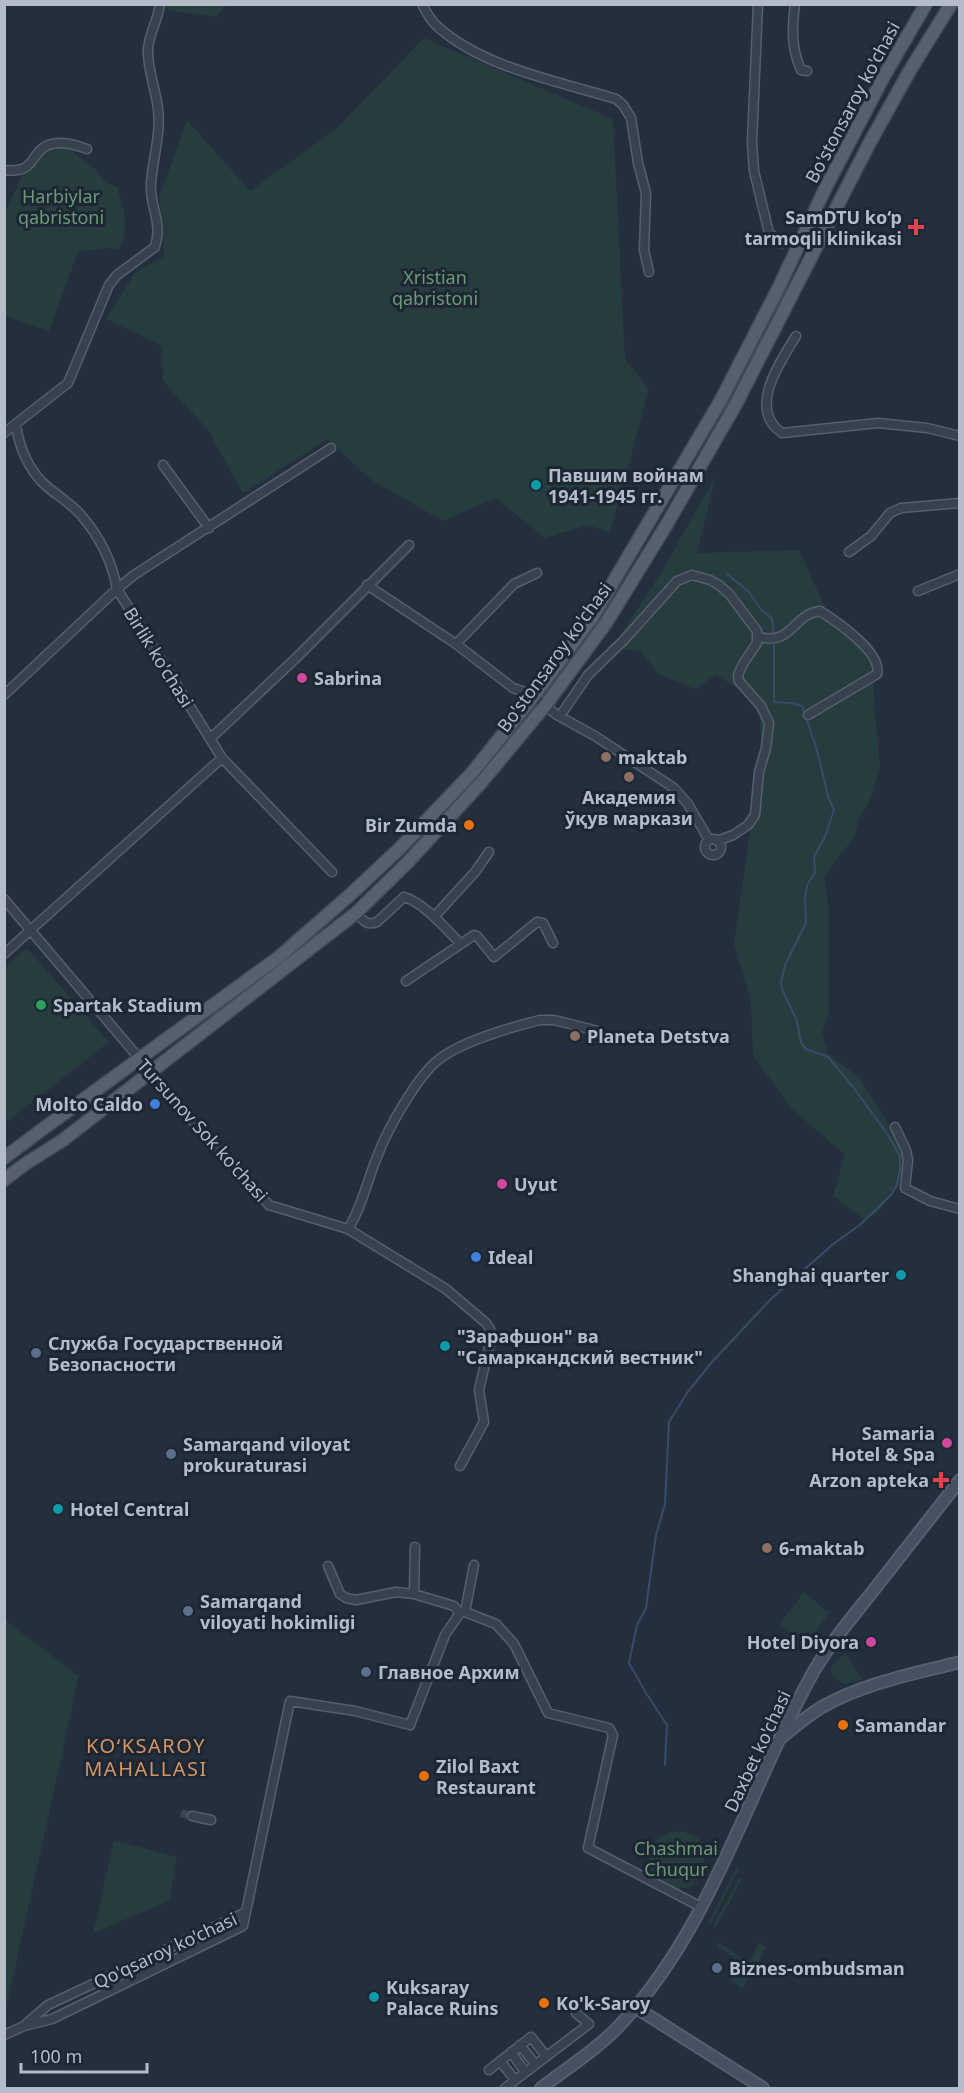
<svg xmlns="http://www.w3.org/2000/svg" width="964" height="2093" viewBox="0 0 964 2093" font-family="'Noto Sans',sans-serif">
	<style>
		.green { fill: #263c3f }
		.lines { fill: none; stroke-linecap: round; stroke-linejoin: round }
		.stream { stroke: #394c67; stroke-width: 2 }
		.street-tunnel { stroke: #3a4453; stroke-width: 8; stroke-dasharray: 8 4; stroke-linecap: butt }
		.street-casing { stroke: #565f6c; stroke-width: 11 }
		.secondary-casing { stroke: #565f6c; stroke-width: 14 }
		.primary-casing { stroke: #414a57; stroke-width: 15 }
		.street { stroke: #38414e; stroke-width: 8 }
		.secondary { stroke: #465061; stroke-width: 10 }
		.primary { stroke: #56606e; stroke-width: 12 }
		.health-dot { fill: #e0444e; stroke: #1d2633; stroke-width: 2 }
		.culture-dot { fill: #0f9aa8; stroke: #1d2633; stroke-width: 2 }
		.hotel-dot { fill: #d1479c; stroke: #1d2633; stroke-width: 2 }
		.education-dot { fill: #8d6e63; stroke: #1d2633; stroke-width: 2 }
		.food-dot { fill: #e8710a; stroke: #1d2633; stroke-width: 2 }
		.leisure-dot { fill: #2e9e5b; stroke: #1d2633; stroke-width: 2 }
		.shop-dot { fill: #3f7fe0; stroke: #1d2633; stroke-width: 2 }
		.service-dot { fill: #5c6f8a; stroke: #1d2633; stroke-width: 2 }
		.labels { text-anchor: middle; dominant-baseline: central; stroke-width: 6; stroke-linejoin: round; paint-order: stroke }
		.street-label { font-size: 18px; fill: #b4bcc9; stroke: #1d2633 }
		.park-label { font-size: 18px; fill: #6b9a76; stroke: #1d2633 }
		.poi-label { font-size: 18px; font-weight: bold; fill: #b4bcc9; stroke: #1d2633; text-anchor: start }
		.neighbourhood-label { font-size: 20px; letter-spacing: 1.5px; fill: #d59563; stroke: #1d2633 }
	</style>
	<rect width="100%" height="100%" fill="#242f3e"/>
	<path class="green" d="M165 5H227L216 17 168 10Z
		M424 38 613 119 625 359 649 389 610 532 588 525 545 538 496 498 443 521 371 480 327 439 243 494 208 430 163 381 162 346 106 319 134 274 164 256 159 197 187 120 250 191 336 129Z
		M45 142H60C71 152 85 159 95 169 103 178 105 183 117 187 123 208 132 231 118 250L106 248 78 252 49 331 5 316V213L28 162Z
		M716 475 697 553 799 550 827 612 874 645V701L880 767 872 796 859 819 854 837 824 877 829 909V1013L822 1033 828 1054 860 1078 904 1150 903 1173 893 1193 877 1213 865 1220 833 1196 845 1155 791 1108 753 1055 751 1002 734 943 761 755 760 715 739 689 716 675 695 689 658 674 641 651 620 649 615 643 662 571Z
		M27 948 109 1042 5 1123V968Z
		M804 1592 829 1613 806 1645 780 1624Z
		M5 1620 79 1676 5 2014Z
		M845 1653 863 1679 845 1684 833 1678 830 1668Z
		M681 1831C715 1838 707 1865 691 1886 646 1902 631 1832 681 1831Z
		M114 1840 177 1857 170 1898 169 1901 93 1933Z
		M737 1867 739 1868 711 1924 708 1923Z
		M739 1878 742 1879 716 1927 713 1926Z
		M719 1943 749 1962 759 1943 766 1947 754 1972 717 1946Z
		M739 1968 751 1975 742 1988 731 1980Z"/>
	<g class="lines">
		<path class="stream" d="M727 574 748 591 763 612 772 618 774 636
			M665 1765 667 1725 646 1693 629 1663 637 1625 646 1608 656 1535 665 1504 669 1422 687 1393 712 1362 771 1299 832 1245 861 1224 891 1195 897 1185 900 1169V1156L888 1135 853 1087 828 1057 806 1049 801 1043 797 1021 782 989 781 982 785 965 806 923 805 900 807 885 815 873 814 856 824 839 834 810 828 796 817 750 802 706 792 703 774 702V645"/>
		<path class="street-tunnel" d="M181 1813 192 1816"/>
		<defs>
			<path id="street" d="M422 4C426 12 431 21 438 27 484 68 558 81 616 99L623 105 631 118 638 163 646 193 644 250 649 272
				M758 4 752 142 754 171 769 233 782 243
				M795 4C792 28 791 48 801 70L807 71
				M4 170C37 174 29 153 48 145 61 140 75 145 87 149
				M796 336C780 362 747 409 782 433L878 423 927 428 960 436
				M16 425C19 446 27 466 42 482 54 494 70 502 81 515 99 536 112 561 117 589L222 758 332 872
				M4 433 68 383 109 285 117 275 155 247C163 221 149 206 151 183 153 157 161 135 158 109 156 90 147 69 148 49 149 34 158 20 160 4
				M163 465 209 528
				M849 552 871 536 890 513 901 508 960 503
				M367 585 456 644 513 688 528 693 557 715 595 736 674 788 688 804 709 840
				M918 591 960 574
				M759 637C792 646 793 614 820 611 836 621 883 653 877 674L808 715
				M456 644 514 584 537 573
				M4 695 117 589 134 575 331 448
				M560 716 588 675 624 640 677 581 692 575 710 580 719 585 730 595 757 631V643L743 664 738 675 739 681 761 706 769 723 766 748 759 772 755 815 748 825 733 835 717 841
				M210 739 295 659 409 545
				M705 847a8 8 0 1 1 16 0a8 8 0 1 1-16 0Z
				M4 899 133 1051 161 1086 269 1205 348 1229 446 1289 486 1323 490 1329 491 1338 479 1390 484 1422 460 1466
				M356 913C363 920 366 926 377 922L404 897C423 902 446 929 461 944L474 935 477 936 494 957 537 922 543 923 553 943
				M434 917 475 872 489 852
				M4 954 222 758
				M406 981 461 944
				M895 1127 906 1150 908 1160 905 1188 930 1201 960 1209
				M348 1229C362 1207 367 1181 377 1157 387 1130 416 1078 438 1060 460 1042 512 1027 540 1020H554L598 1031
				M415 1547 414 1594 454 1606 460 1613
				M328 1566 340 1594 346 1598 356 1600 396 1592 414 1594
				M465 1612 474 1565
				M192 1816 211 1820
				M26 2024 48 2005 244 1913
				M4 2035 24 2026 52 2019 243 1926 290 1701 355 1711 410 1725 445 1635 460 1613 465 1612 496 1624 514 1644 548 1713 609 1728 613 1735 588 1848 701 1907
				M520 2045 535 2064
				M511 2052 525 2072
				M500 2061 515 2080
				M489 2070 531 2037 546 2056
				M505 2088 589 2024 576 2013"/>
			<path id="secondary" d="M781 1738C794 1727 807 1716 822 1707 864 1683 913 1674 960 1662
				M635 2007 763 2088
				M541 2088C567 2068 596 2050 619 2026 711 1929 746 1795 809 1680 826 1648 850 1620 873 1591 902 1554 931 1517 960 1480"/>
			<path id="primary" d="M4 1158 40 1131 279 957 351 894 398 850 471 774 533 697 592 618 721 400 779 287 825 189 884 76 926 4
				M4 1180 25 1164 63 1140 356 913 408 862 480 784 545 706 606 623 667 524 736 404 869 144 909 72 951 4"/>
		</defs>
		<use href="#street" class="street-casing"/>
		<use href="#secondary" class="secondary-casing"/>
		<use href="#primary" class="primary-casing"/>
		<use href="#street" class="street"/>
		<use href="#secondary" class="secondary"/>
		<use href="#primary" class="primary"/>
	</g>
	<g class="health-dot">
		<path d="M913 218h6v6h6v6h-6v6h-6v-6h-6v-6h6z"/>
		<path d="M938 1471h6v6h6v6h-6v6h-6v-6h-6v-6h6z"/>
	</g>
	<g class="culture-dot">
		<circle cx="536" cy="485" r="6"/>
		<circle cx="901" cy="1275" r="6"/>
		<circle cx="445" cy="1346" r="6"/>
		<circle cx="58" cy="1509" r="6"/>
		<circle cx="374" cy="1997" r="6"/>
	</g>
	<g class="hotel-dot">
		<circle cx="302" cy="678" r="6"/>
		<circle cx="502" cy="1184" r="6"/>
		<circle cx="947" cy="1443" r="6"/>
		<circle cx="871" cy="1642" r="6"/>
	</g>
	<g class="education-dot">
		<circle cx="606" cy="757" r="6"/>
		<circle cx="629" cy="777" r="6"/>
		<circle cx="575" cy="1036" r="6"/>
		<circle cx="767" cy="1548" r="6"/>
	</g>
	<g class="food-dot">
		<circle cx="469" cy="825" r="6"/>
		<circle cx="843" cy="1725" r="6"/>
		<circle cx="424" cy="1776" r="6"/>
		<circle cx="544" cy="2003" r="6"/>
	</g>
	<circle class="leisure-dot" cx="41" cy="1005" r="6"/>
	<g class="shop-dot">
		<circle cx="155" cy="1104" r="6"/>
		<circle cx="476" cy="1257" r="6"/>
	</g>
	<g class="service-dot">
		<circle cx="36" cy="1353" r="6"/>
		<circle cx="171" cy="1454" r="6"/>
		<circle cx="188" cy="1611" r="6"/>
		<circle cx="366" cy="1672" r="6"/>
		<circle cx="717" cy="1968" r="6"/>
	</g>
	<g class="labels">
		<g class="street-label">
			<text transform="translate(852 102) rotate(-62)">Bo'stonsaroy ko'chasi</text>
			<text transform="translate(159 657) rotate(58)">Birlik ko'chasi</text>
			<text transform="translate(554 657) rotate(-54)">Bo'stonsaroy ko'chasi</text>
			<text transform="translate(203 1130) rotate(48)">Tursunov Sok ko'chasi</text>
			<text transform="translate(757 1751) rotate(-65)">Daxbet ko'chasi</text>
			<text transform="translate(165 1950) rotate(-25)">Qo'qsaroy ko'chasi</text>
		</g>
		<g class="park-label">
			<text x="61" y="196">Harbiylar<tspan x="61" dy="21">qabristoni</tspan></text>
			<text x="435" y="277">Xristian<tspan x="435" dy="21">qabristoni</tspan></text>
			<text x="676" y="1848">Chashmai<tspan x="676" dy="21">Chuqur</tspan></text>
		</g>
		<g class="poi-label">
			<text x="902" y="217" text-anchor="end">SamDTU ko‘p<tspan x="902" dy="21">tarmoqli klinikasi</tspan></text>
			<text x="548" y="475">Павшим войнам<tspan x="548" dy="21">1941-1945 гг.</tspan></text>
			<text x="314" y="678">Sabrina</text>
			<text x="618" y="757">maktab</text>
			<text x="629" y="797" text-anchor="middle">Академия<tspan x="629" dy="21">ўқув маркази</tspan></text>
			<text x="457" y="825" text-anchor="end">Bir Zumda</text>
			<text x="53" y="1005">Spartak Stadium</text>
			<text x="587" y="1036">Planeta Detstva</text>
			<text x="143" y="1104" text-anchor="end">Molto Caldo</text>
			<text x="514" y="1184">Uyut</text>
			<text x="488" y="1257">Ideal</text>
			<text x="889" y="1275" text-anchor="end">Shanghai quarter</text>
			<text x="457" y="1336">"Зарафшон" ва<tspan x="457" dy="21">"Самаркандский вестник"</tspan></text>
			<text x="48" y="1343">Служба Государственной<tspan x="48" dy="21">Безопасности</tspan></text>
			<text x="935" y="1433" text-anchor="end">Samaria<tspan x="935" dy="21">Hotel &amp; Spa</tspan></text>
			<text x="183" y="1444">Samarqand viloyat<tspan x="183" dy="21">prokuraturasi</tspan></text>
			<text x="929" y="1480" text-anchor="end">Arzon apteka</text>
			<text x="70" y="1509">Hotel Central</text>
			<text x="779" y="1548">6-maktab</text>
			<text x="200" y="1601">Samarqand<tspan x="200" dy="21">viloyati hokimligi</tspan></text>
			<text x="859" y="1642" text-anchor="end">Hotel Diyora</text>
			<text x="378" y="1672">Главное Архим</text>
			<text x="855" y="1725">Samandar</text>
			<text x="436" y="1766">Zilol Baxt<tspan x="436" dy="21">Restaurant</tspan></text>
			<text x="729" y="1968">Biznes-ombudsman</text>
			<text x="386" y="1987">Kuksaray<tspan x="386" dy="21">Palace Ruins</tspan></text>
			<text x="556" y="2003">Ko'k-Saroy</text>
		</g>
		<g class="neighbourhood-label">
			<text x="146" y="1745">KO‘KSAROY<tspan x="146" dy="23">MAHALLASI</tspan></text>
		</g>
	</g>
	<rect width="964" height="2093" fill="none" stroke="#b4bcc9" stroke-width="12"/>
	<path d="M21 2063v9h126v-9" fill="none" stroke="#b4bcc9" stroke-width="3"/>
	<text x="30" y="2063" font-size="18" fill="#b4bcc9" stroke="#1d2633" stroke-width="4.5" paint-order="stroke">100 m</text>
</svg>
